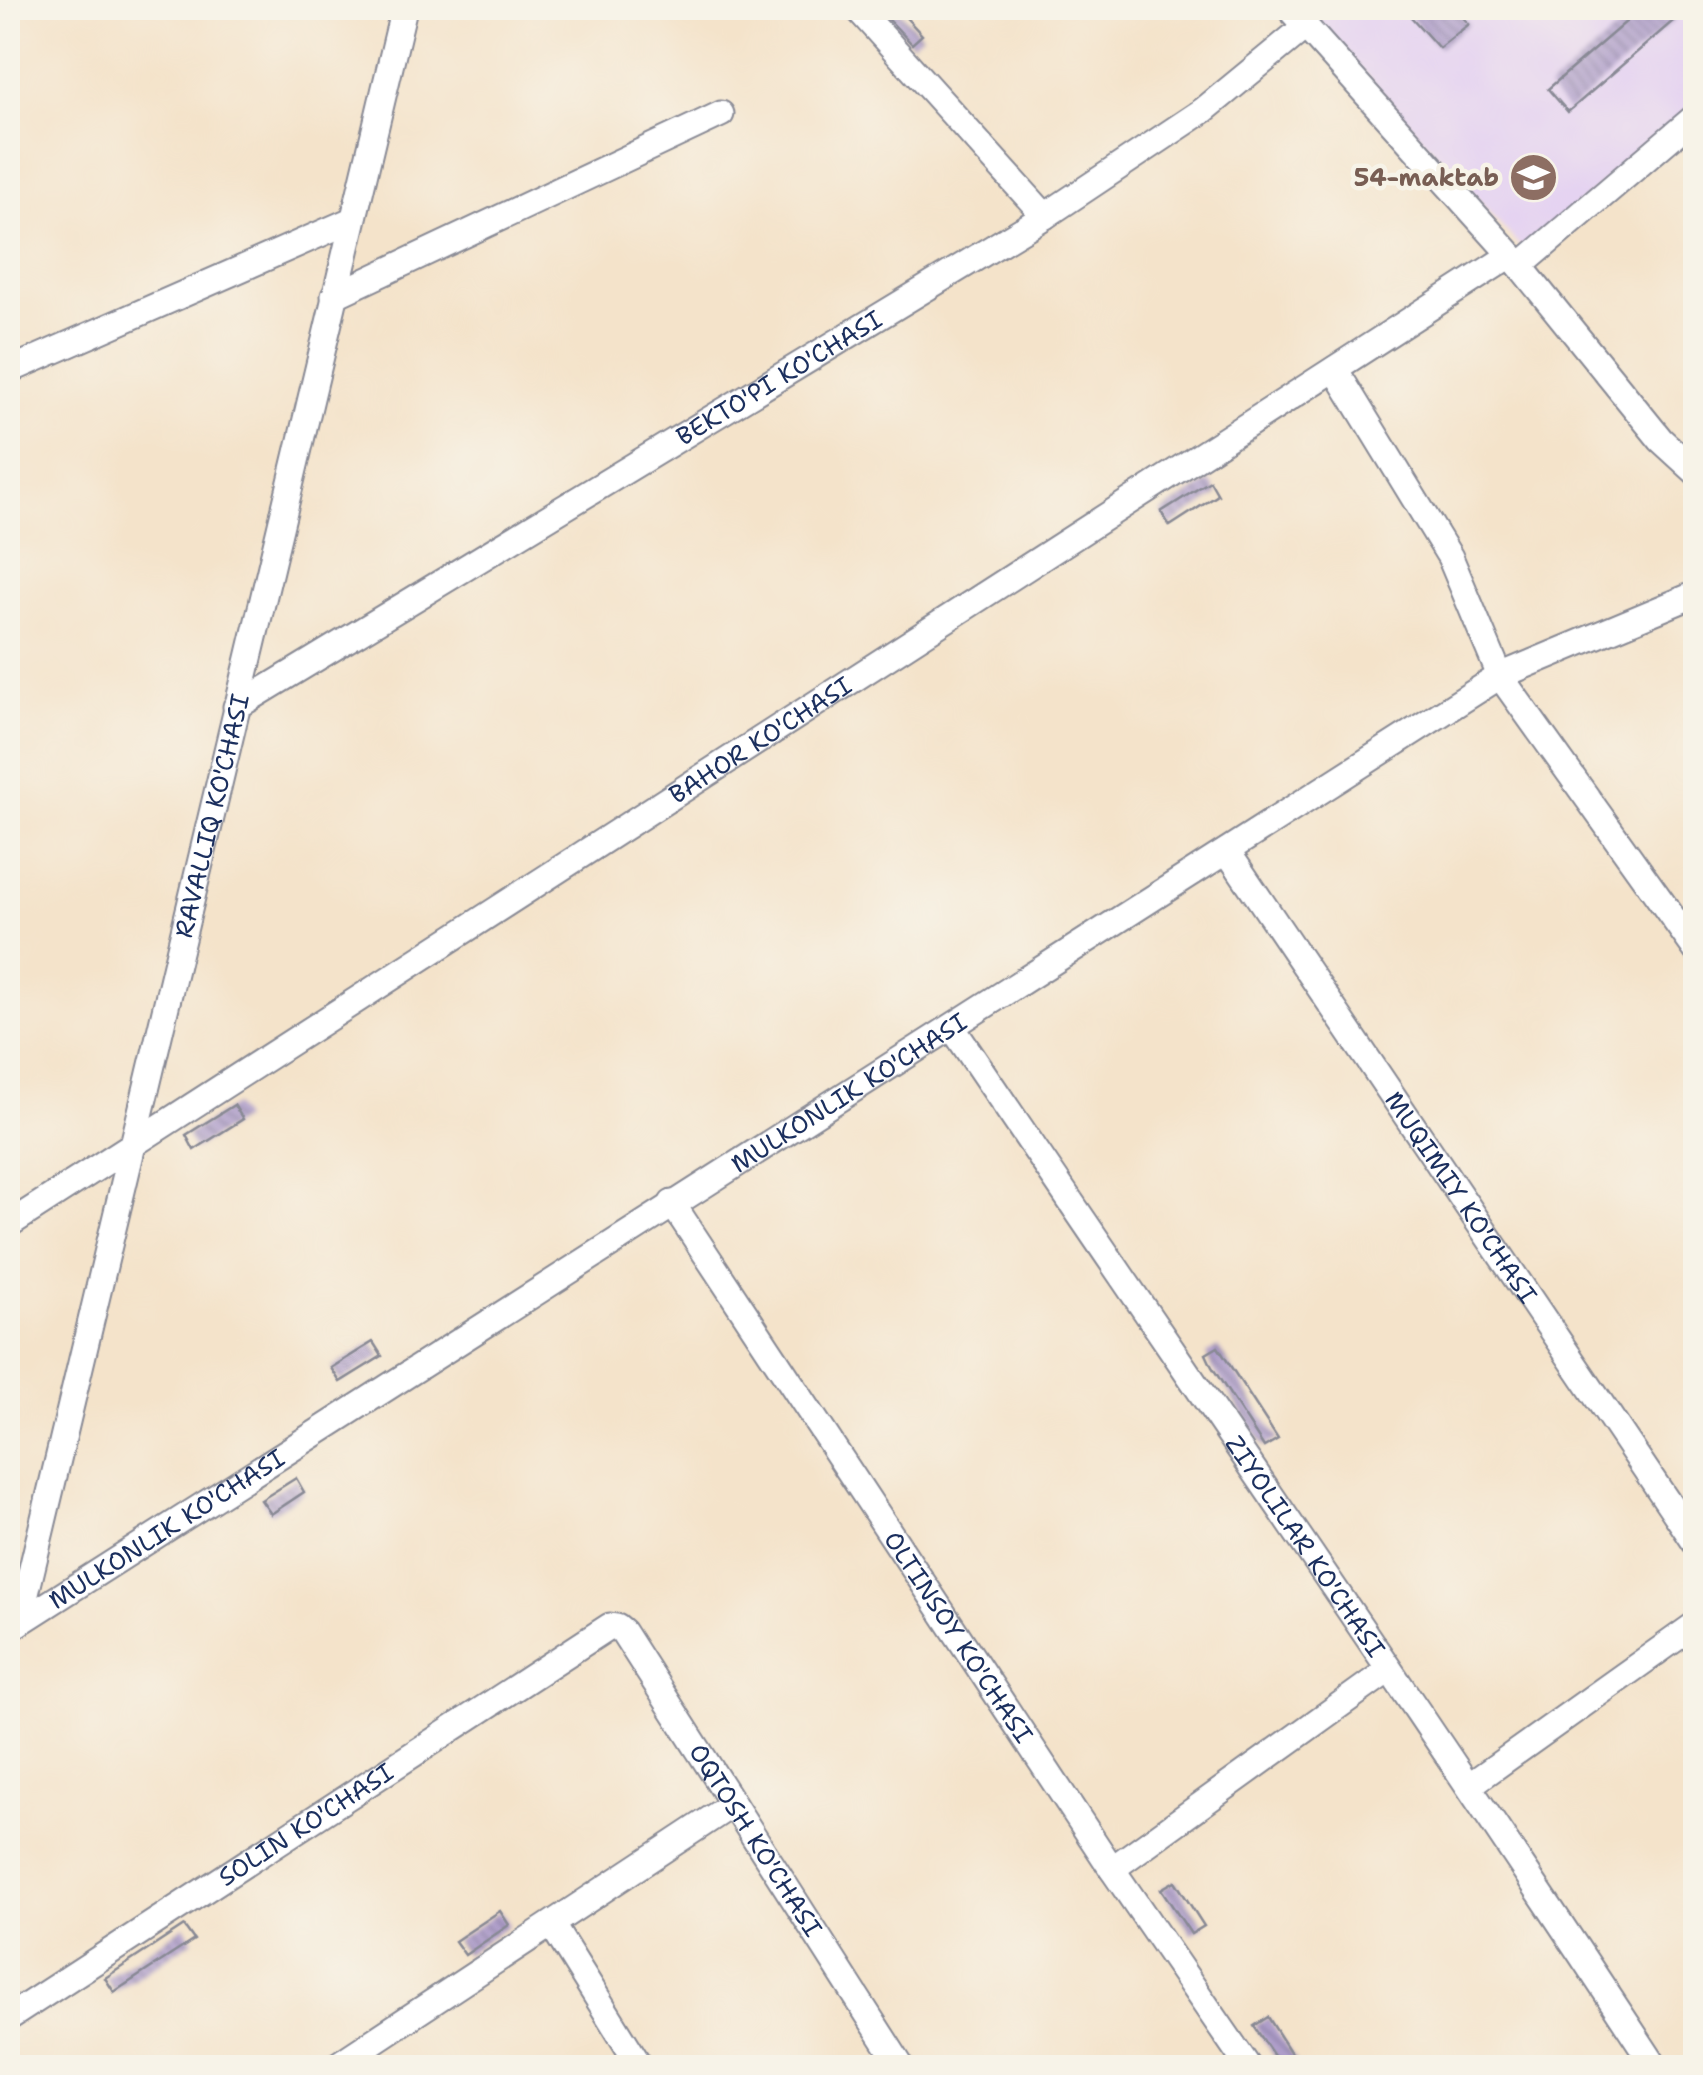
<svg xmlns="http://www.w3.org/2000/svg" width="1703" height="2075" viewBox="0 0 1703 2075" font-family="'Shantell Sans',sans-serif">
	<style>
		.built { fill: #e5d3f1 }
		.building { fill: url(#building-back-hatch) }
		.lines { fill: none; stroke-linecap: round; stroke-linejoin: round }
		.minor-casing { stroke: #888994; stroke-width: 29 }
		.minor { stroke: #fff; stroke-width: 25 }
		.labels { text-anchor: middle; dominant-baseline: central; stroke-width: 9; stroke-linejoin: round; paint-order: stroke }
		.education-label { font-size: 25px; font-weight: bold; fill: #785e54; stroke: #f7f3e8; text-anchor: end }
		.street-label { font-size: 25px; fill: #1b2f5e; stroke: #f7f3e8 }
	</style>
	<defs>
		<pattern id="building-back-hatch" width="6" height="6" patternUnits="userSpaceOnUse" patternTransform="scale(2.5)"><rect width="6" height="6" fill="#af9eca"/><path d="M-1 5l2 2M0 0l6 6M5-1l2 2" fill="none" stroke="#8e81a7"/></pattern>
	</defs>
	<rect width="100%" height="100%" fill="#f7f3e8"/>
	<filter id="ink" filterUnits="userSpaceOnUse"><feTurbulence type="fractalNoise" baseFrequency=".01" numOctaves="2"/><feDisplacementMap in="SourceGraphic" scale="20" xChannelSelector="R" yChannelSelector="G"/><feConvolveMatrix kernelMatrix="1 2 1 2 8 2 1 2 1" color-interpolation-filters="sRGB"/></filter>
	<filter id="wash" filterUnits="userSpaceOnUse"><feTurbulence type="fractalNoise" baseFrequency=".0048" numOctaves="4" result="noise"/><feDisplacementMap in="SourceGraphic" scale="40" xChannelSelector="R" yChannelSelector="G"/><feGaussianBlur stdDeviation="2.25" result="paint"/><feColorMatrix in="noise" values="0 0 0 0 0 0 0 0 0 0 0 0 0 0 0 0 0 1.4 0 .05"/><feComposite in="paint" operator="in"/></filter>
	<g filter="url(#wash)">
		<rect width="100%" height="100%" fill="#f4e3ca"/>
		<path class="built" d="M1306 8H1695V104L1524 251Z"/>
		<g id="blocks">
			<path class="building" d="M878 8H897L922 35 912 44Z
				M1403 8H1454L1469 24 1439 48Z
				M1642 8H1688L1568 112 1548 89Z
				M1210 481 1218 495 1170 526 1161 512Z
				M234 1105 243 1119 194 1150 186 1135Z
				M373 1342 382 1356 340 1382 331 1368Z
				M1218 1347 1278 1439 1264 1447 1212 1367 1206 1354Z
				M296 1478 304 1492 271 1514 261 1500Z
				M1175 1881 1204 1926 1191 1934 1161 1889Z
				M500 1911 509 1925 465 1955 455 1941Z
				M184 1926 194 1940 114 1992 105 1978Z
				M1268 2017 1296 2061 1286 2068H1282L1254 2026Z"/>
		</g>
	</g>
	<g filter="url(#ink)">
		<use href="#blocks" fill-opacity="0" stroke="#888994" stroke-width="2.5"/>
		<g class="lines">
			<defs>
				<g id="minor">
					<path d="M857 8 1045 216"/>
					<path d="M1289 8 1511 255 1661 440 1696 472"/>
					<path d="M1520 266 1696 116"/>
					<path d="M334 296 721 114"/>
					<path d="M1335 369 1450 557 1500 676 1696 950"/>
					<path d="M8 371 352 220"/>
					<path id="s1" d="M236 707 1045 216 1204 110 1306 26"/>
					<path id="s2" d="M1227 851 1696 1544"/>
					<path id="s3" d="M952 1027C1187 1374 1426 1718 1656 2068"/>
					<path id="s4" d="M672 1203 1112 1869 1249 2068"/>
					<path id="s5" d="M8 1225 1511 255"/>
					<path id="s6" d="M19 1623 404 8"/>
					<path id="s7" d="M8 1630 1500 676 1696 594"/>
					<path d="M1470 1785 1696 1624"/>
					<path d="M1112 1869 1387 1671"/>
					<path d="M552 1925 641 2068"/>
					<path id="s8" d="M8 2018 610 1626 617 1627 623 1632 902 2068"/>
					<path d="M333 2068 733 1804"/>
				</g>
			</defs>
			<use href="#minor" class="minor-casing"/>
			<use href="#minor" class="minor"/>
		</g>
	</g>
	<defs>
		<symbol id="school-disc" viewBox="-11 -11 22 22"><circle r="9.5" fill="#8d6e63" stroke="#f7f3e8"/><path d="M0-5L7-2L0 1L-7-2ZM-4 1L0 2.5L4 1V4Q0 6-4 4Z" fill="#fff"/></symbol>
	</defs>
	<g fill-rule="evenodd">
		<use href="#school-disc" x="1506" y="150" width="55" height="55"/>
	</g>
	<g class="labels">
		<g class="education-label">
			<text x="1499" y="177">54-maktab</text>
		</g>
		<g class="street-label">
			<text stroke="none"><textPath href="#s1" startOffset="635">BEKTO'PI KO'CHASI</textPath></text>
			<text stroke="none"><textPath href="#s5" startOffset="895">BAHOR KO'CHASI</textPath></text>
			<text stroke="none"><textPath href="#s6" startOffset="830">RAVALLIQ KO'CHASI</textPath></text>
			<text stroke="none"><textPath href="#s7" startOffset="998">MULKONLIK KO'CHASI</textPath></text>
			<text stroke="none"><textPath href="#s2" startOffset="418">MUQIMIY KO'CHASI</textPath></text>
			<text stroke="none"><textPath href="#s7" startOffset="188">MULKONLIK KO'CHASI</textPath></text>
			<text stroke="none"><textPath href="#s3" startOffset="628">ZIYOLILAR KO'CHASI</textPath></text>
			<text stroke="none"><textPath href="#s4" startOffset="520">OLTINSOY KO'CHASI</textPath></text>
			<text stroke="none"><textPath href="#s8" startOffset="355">SOLIN KO'CHASI</textPath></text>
			<text stroke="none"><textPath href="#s8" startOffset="980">OQTOSH KO'CHASI</textPath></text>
		</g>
	</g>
	<rect width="1703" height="2075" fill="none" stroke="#f7f3e8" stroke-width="40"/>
</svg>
